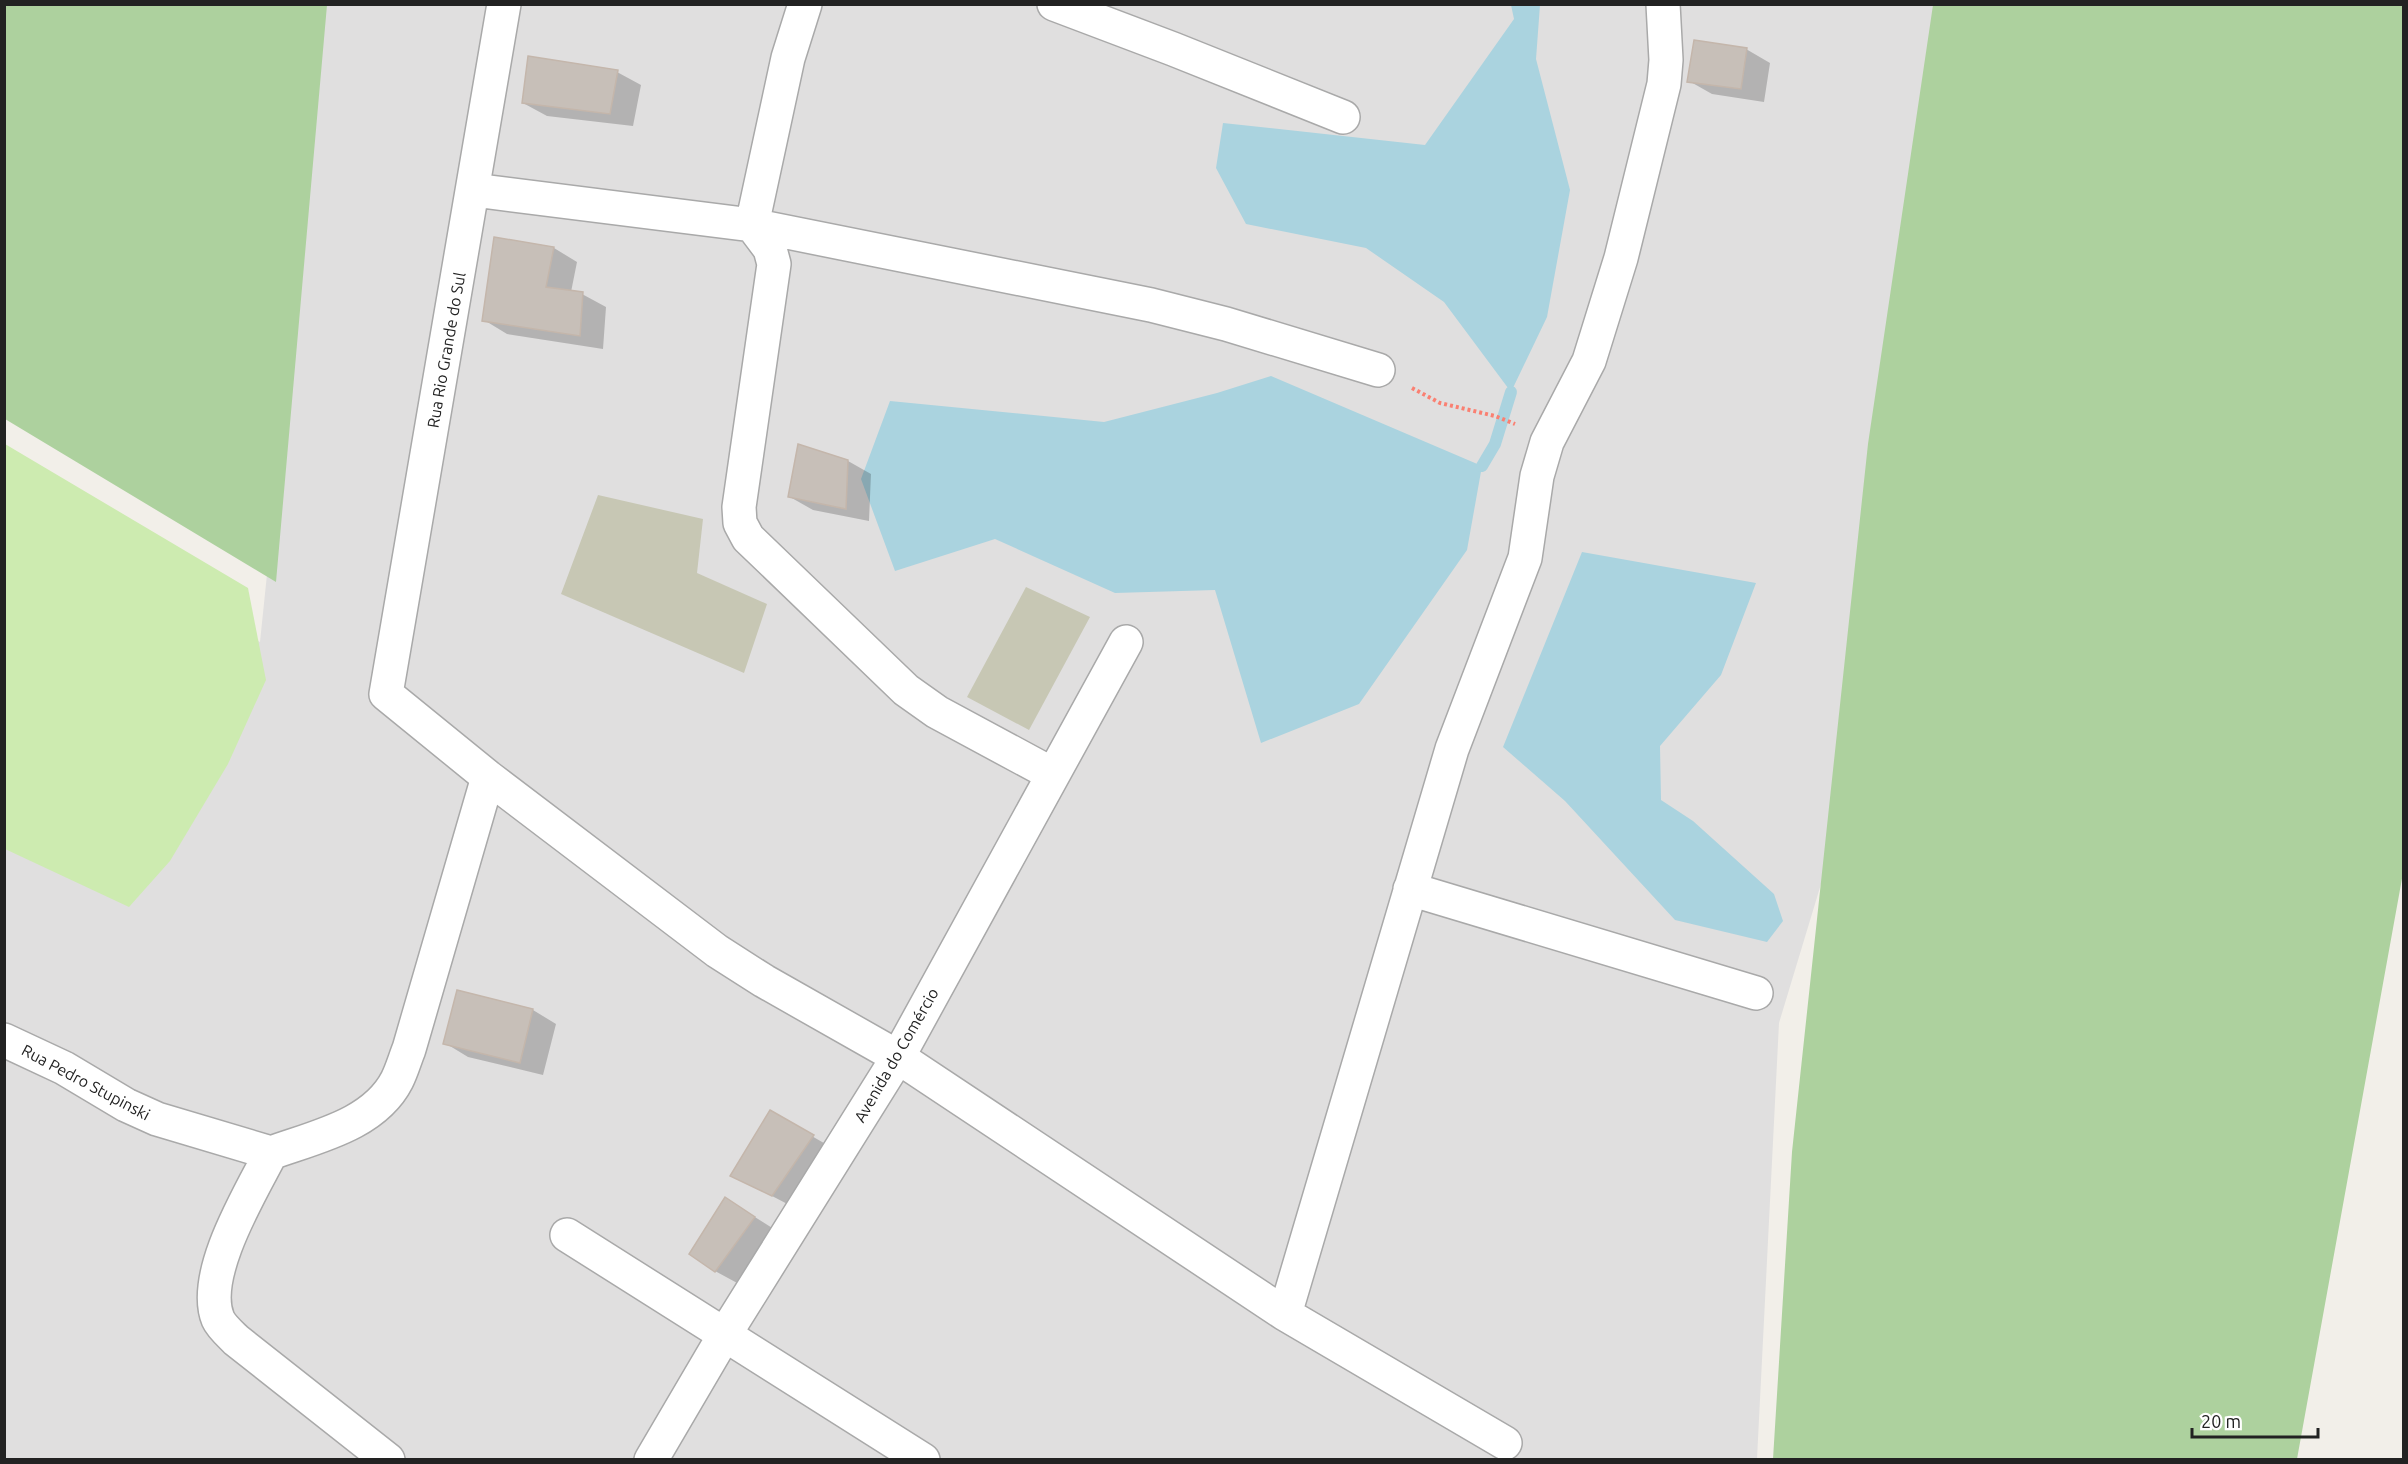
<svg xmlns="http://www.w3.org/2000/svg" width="2408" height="1464" viewBox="0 0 2408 1464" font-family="Ubuntu,sans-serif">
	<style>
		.residential { fill: #e0dfdf }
		.construction { fill: #c7c7b4 }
		.grass { fill: #cdebb0 }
		.forest { fill: #add19e }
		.water { fill: #aad3df }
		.shadow { fill: #0003 }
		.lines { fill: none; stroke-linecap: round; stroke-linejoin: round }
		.stream { stroke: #aad3df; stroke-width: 12 }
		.building { fill: #c7bfb8; stroke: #c4b6ab; stroke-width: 1.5 }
		.street-casing { stroke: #a9a9a9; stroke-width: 36 }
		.path { stroke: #fa8072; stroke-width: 4; stroke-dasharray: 3 3; stroke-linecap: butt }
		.street { stroke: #fff; stroke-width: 33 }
		.labels { text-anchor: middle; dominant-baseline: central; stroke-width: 5; stroke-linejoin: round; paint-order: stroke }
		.street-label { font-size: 16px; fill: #222; stroke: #fff }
	</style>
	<rect width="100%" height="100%" fill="#f2efe9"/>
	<path class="residential" d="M326 5H2057L1883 679 1779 1023 1757 1459H5L4 518 260 642Z"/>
	<path class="construction" d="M598 495 703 519 697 573 767 604 744 673 561 594Z
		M1026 587 1090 617 1029 730 967 697Z"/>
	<path class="grass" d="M5 444 248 588 266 680 228 764 170 861 129 907 5 849Z"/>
	<path class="forest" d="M5 4 327 5 276 582 5 419Z
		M1933 5H2403V873L2297 1459H1773L1792 1152 1868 444Z"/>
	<path class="water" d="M1511 5H1540L1536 59 1570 190 1547 317 1511 392 1444 302 1366 248 1246 224 1216 168 1223 123 1425 145 1514 19Z
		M1271 376 1482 466 1467 550 1359 704 1261 743 1215 590 1115 593 995 539 895 571 861 479 890 401 1104 422 1217 393Z
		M1582 552 1756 583 1721 675 1660 746 1661 800 1693 821 1774 894 1783 921 1767 942 1675 920 1565 801 1503 747Z"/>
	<path class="shadow" d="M1746 49 1770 63 1764 102 1712 94 1689 81Z
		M617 72 641 85 633 126 547 116 523 103Z
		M554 248 577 262 571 292 582 294 606 307 603 349 507 334 484 320Z
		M848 461 871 474 869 521 813 510 790 497Z
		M458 992 533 1010 556 1024 543 1075 468 1057 445 1043Z
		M770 1112 836 1150 795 1208 732 1175Z
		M726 1199 777 1231 739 1284 715 1271Z"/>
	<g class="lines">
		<path class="stream" d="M1482 466 1495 444 1511 392"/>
	</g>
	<path class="building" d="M1694 40 1747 48 1741 89 1687 82Z
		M528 56 618 70 610 114 522 103Z
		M494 237 554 247 546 287 583 292 580 336 482 321Z
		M798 444 848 460 846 509 788 497Z
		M457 990 533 1009 520 1063 443 1044Z
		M770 1110 814 1135 772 1196 730 1176Z
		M725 1197 755 1217 715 1272 689 1254Z"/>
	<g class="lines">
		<defs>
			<path id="street" d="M504 4 386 694 488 777 717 951 764 981 898 1057 1285 1314 1505 1443
				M805 4 788 58 752 225 770 249 774 264 739 507 740 523 748 538 906 690 937 712 1052 774
				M1054 4 1173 49 1343 117
				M474 190 752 225 1151 305 1226 324 1378 370
				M1410 889 1756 993
				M4 1040 64 1068 126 1105 157 1119 271 1153
				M567 1235 923 1460
				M1285 1314 1452 749 1525 558 1537 476 1547 442 1589 361 1621 258 1664 84 1666 60 1663 4
				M388 1460 236 1340C230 1334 221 1326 218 1319 200 1275 251 1192 271 1153 315 1137 374 1125 397 1080 402 1070 405 1059 409 1049L488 777
				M651 1460 725 1334 898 1057 1126 642"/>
		</defs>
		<use href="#street" class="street-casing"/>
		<path class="path" d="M1412 388 1440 403 1495 416 1515 424"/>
		<use href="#street" class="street"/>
	</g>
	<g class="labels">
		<g class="street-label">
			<text transform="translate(446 350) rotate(-80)">Rua Rio Grande do Sul</text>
			<text transform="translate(896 1055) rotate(-60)">Avenida do Comércio</text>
			<text transform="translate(86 1082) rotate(28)">Rua Pedro Stupinski</text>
		</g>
	</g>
	<rect width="2408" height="1464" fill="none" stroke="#222222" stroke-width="12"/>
	<path d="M2192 1428v9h126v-9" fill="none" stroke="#222222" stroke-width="3"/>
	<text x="2201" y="1428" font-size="18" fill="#222222" stroke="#ffffff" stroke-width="4.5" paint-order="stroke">20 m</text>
</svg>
